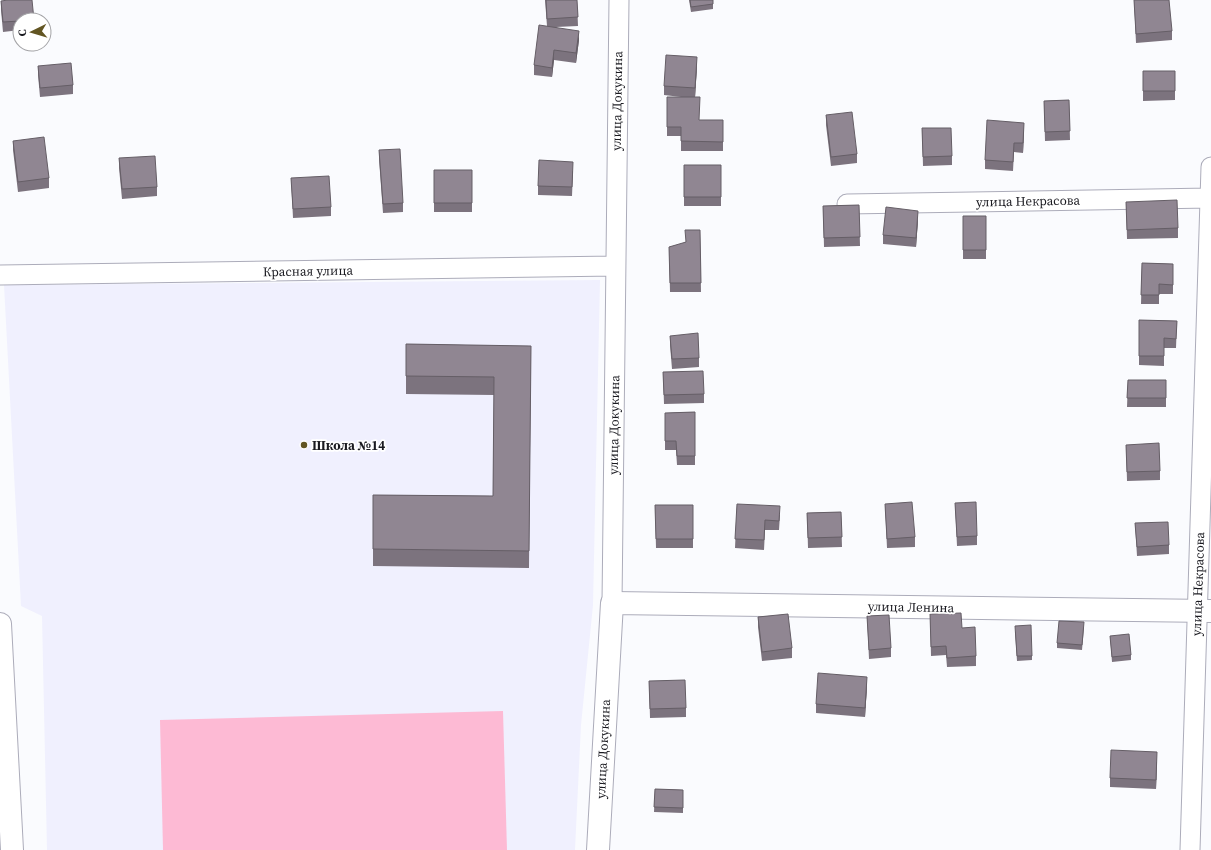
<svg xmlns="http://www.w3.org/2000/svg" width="1211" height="850" viewBox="0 0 1211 850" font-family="'Source Serif 4',serif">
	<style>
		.built { fill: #f0f0fe }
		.green { fill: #fdbad4 }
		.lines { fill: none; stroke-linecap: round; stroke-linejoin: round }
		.minor-casing { stroke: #acacba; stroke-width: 21 }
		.tertiary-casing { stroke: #acacba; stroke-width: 24 }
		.minor { stroke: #fff; stroke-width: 19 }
		.tertiary { stroke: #fff; stroke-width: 22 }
		.wall { fill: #7c737e }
		.shaded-wall { fill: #655e66 }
		.building { fill: #908692; stroke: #655e66 }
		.poi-dot { fill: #625522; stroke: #fff; stroke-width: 1.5 }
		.labels { text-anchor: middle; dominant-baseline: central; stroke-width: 3.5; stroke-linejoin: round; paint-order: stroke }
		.street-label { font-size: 13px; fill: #1a1a20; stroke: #fff }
		.poi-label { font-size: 13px; font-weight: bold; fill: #1a1a20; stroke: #fff; text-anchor: start }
	</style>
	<rect width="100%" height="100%" fill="#fafbfe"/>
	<path class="built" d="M600 280 593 605 581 725 575 850H47L42 616 21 606 4 285Z"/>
	<path class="green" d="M503 711 507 850H163L160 720Z"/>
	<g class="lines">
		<defs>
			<path id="minor" d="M847 204 1210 198
				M0 275 615 266
				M612 603 619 0
				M1190 850 1211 167"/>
			<path id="tertiary" d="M0 624 12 850
				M598 850 612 603 1211 611"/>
		</defs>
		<use href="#minor" class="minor-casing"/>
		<use href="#tertiary" class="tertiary-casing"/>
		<use href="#minor" class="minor"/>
		<use href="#tertiary" class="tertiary"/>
	</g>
	<path class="wall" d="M545 0H577L578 26 556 27 579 40 576 63 554 60 552 77 534 75V65L547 26Z
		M689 0H713V9L691 12Z
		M1134 0 1172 31V40L1136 43Z
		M1 1 20 20V30L3 32 1 10Z
		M38 66 73 85V94L40 97 38 75Z
		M697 66 695 97 699 120H723V151H681V136H667V97H681L664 95V86Z
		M1143 71H1175V100L1143 101Z
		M1069 100 1070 140 1045 141 1044 101Z
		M826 115 857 154V163L831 166 826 125Z
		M922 128 952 156V165L923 166Z
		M1024 132 1023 153 1014 152 1013 171 985 169V160Z
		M13 141 49 178V188L18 192 13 150Z
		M379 150 403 203V212L383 213 379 159Z
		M119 158 157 187V196L122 199 119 168Z
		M684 165H721V206H684Z
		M434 170H472V212H434Z
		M573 171 572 196 538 195V186Z
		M291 178 331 207V216L293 218Z
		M1126 202 1178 228V238L1127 239Z
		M859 205 860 246 824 247 823 206Z
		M963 216H986V259H963Z
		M918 220 916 247 883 244V235Z
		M700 230 701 292H670L669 247 685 243Z
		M1142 263 1173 264V294H1159V304H1141Z
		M1139 320 1177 321 1176 348H1164V366L1139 365Z
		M670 336 699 358V367L672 369 670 345Z
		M406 344 531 346 529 568 373 566V495L493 496 494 395 406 394Z
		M663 372 704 394V403L664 404Z
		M1128 380H1166V407H1127Z
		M695 412V465H677L676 450H665V413Z
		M1126 445 1160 471V480L1127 481Z
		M955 503 977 536V545L957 546Z
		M737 504 780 515 779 530H765L764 550 735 548Z
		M885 504 915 537V547L887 548Z
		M655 505H693V548H656Z
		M841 512 842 547 808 548 807 513Z
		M1135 523 1169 545V554L1137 556Z
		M930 614 962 628 976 656V666L947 667 946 655 931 656Z
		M867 616 891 648V657L869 659Z
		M758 617 792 648V658L762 661 758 627Z
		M1084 627 1082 650 1057 648V643Z
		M1015 631 1032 656V660L1017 661Z
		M1110 636 1131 655V660L1112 662Z
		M649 681 686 708V717L650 718Z
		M867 686 865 717 816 713V704Z
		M1157 762 1156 789 1110 787V778Z
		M655 789 683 790V813L654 812Z"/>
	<path class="shaded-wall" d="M579 31V40L576 63V53Z
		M554 50V60L552 77V68Z
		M697 57V66L695 98V88Z
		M1024 123V132L1023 153V143Z
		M918 211V220L916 247V238Z
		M867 677V686L865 717V708Z
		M1157 752V762L1156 789V780Z"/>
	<path class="building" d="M8 0H32L34 20H20V21L3 22 1 1Z
		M546 0H577L578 17 547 19Z
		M690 0H713V4L691 7Z
		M1134 0H1169L1172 31 1136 34Z
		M539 25 579 31 576 53 554 50 552 68 534 65Z
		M666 55 697 57 695 88 664 86Z
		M71 63 73 85 40 88 38 66Z
		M1143 71H1175V91H1143Z
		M667 97H700L699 120H723V142L681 141V127H667Z
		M1069 100 1070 131 1045 132 1044 101Z
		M852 112 857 154 831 157 826 115Z
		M987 120 1024 123 1023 143H1014L1013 162 985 160Z
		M922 128H951L952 156 923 157Z
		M44 137 49 178 18 182 13 141Z
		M400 149 403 203 383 204 379 150Z
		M155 156 157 187 122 189 119 158Z
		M539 160 573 162 572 187 538 186Z
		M684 165H721V197H684Z
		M434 170H472V203H434Z
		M329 176 331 207 293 209 291 178Z
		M1177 200 1178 228 1127 230 1126 202Z
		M859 205 860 237 824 238 823 206Z
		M886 207 918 211 916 238 883 235Z
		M963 216H986V250H963Z
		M685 230H700L701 283H670L669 247 686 242Z
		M1142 263 1173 264V285L1159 284V295H1141Z
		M1139 320 1177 321 1176 339 1164 338V356H1139Z
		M698 333 699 358 672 359 670 336Z
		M406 344 531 346 529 551 373 549V495L493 496 494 377 406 376Z
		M703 371 704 394 664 395 663 372Z
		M1128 380H1166V398H1127Z
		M695 412V456H677L676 441H665V413Z
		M1159 443 1160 471 1127 472 1126 445Z
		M912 502 915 537 887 539 885 504Z
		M976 502 977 536 957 537 955 503Z
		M737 504 780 506 779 521 765 520 764 540 735 539Z
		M655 505H693V539H656Z
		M841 512 842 537 808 538 807 513Z
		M1168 522 1169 545 1137 547 1135 523Z
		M961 613 962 628 975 627 976 656 947 658 946 646 931 647 930 614Z
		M788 614 792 648 762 652 758 617Z
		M889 615 891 648 869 650 867 616Z
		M1059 621 1084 622 1082 645 1057 643Z
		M1031 625 1032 656H1017L1015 626Z
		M1129 634 1131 655 1112 657 1110 636Z
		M818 673 867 677 865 708 816 704Z
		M685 680 686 708 650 709 649 681Z
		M1111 750 1157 752 1156 780 1110 778Z
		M655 789 683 790V808L654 807Z"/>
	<circle class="poi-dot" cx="304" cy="445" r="4"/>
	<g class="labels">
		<g class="street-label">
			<text transform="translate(617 101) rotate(-89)">улица Докукина</text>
			<text transform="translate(1028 201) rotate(-1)">улица Некрасова</text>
			<text transform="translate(308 271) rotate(-1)">Красная улица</text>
			<text transform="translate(614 425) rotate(-89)">улица Докукина</text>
			<text transform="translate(1198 584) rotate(-88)">улица Некрасова</text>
			<text transform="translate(911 607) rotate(1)">улица Ленина</text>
			<text transform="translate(603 749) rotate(-87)">улица Докукина</text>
		</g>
		<g class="poi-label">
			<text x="312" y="445">Школа №14</text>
		</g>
	</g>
	<g transform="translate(32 32) rotate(265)"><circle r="19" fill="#ffffff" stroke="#a3a3a6"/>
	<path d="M0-3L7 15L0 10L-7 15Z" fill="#625522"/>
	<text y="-6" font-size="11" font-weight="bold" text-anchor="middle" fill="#1a1a20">С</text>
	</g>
</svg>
